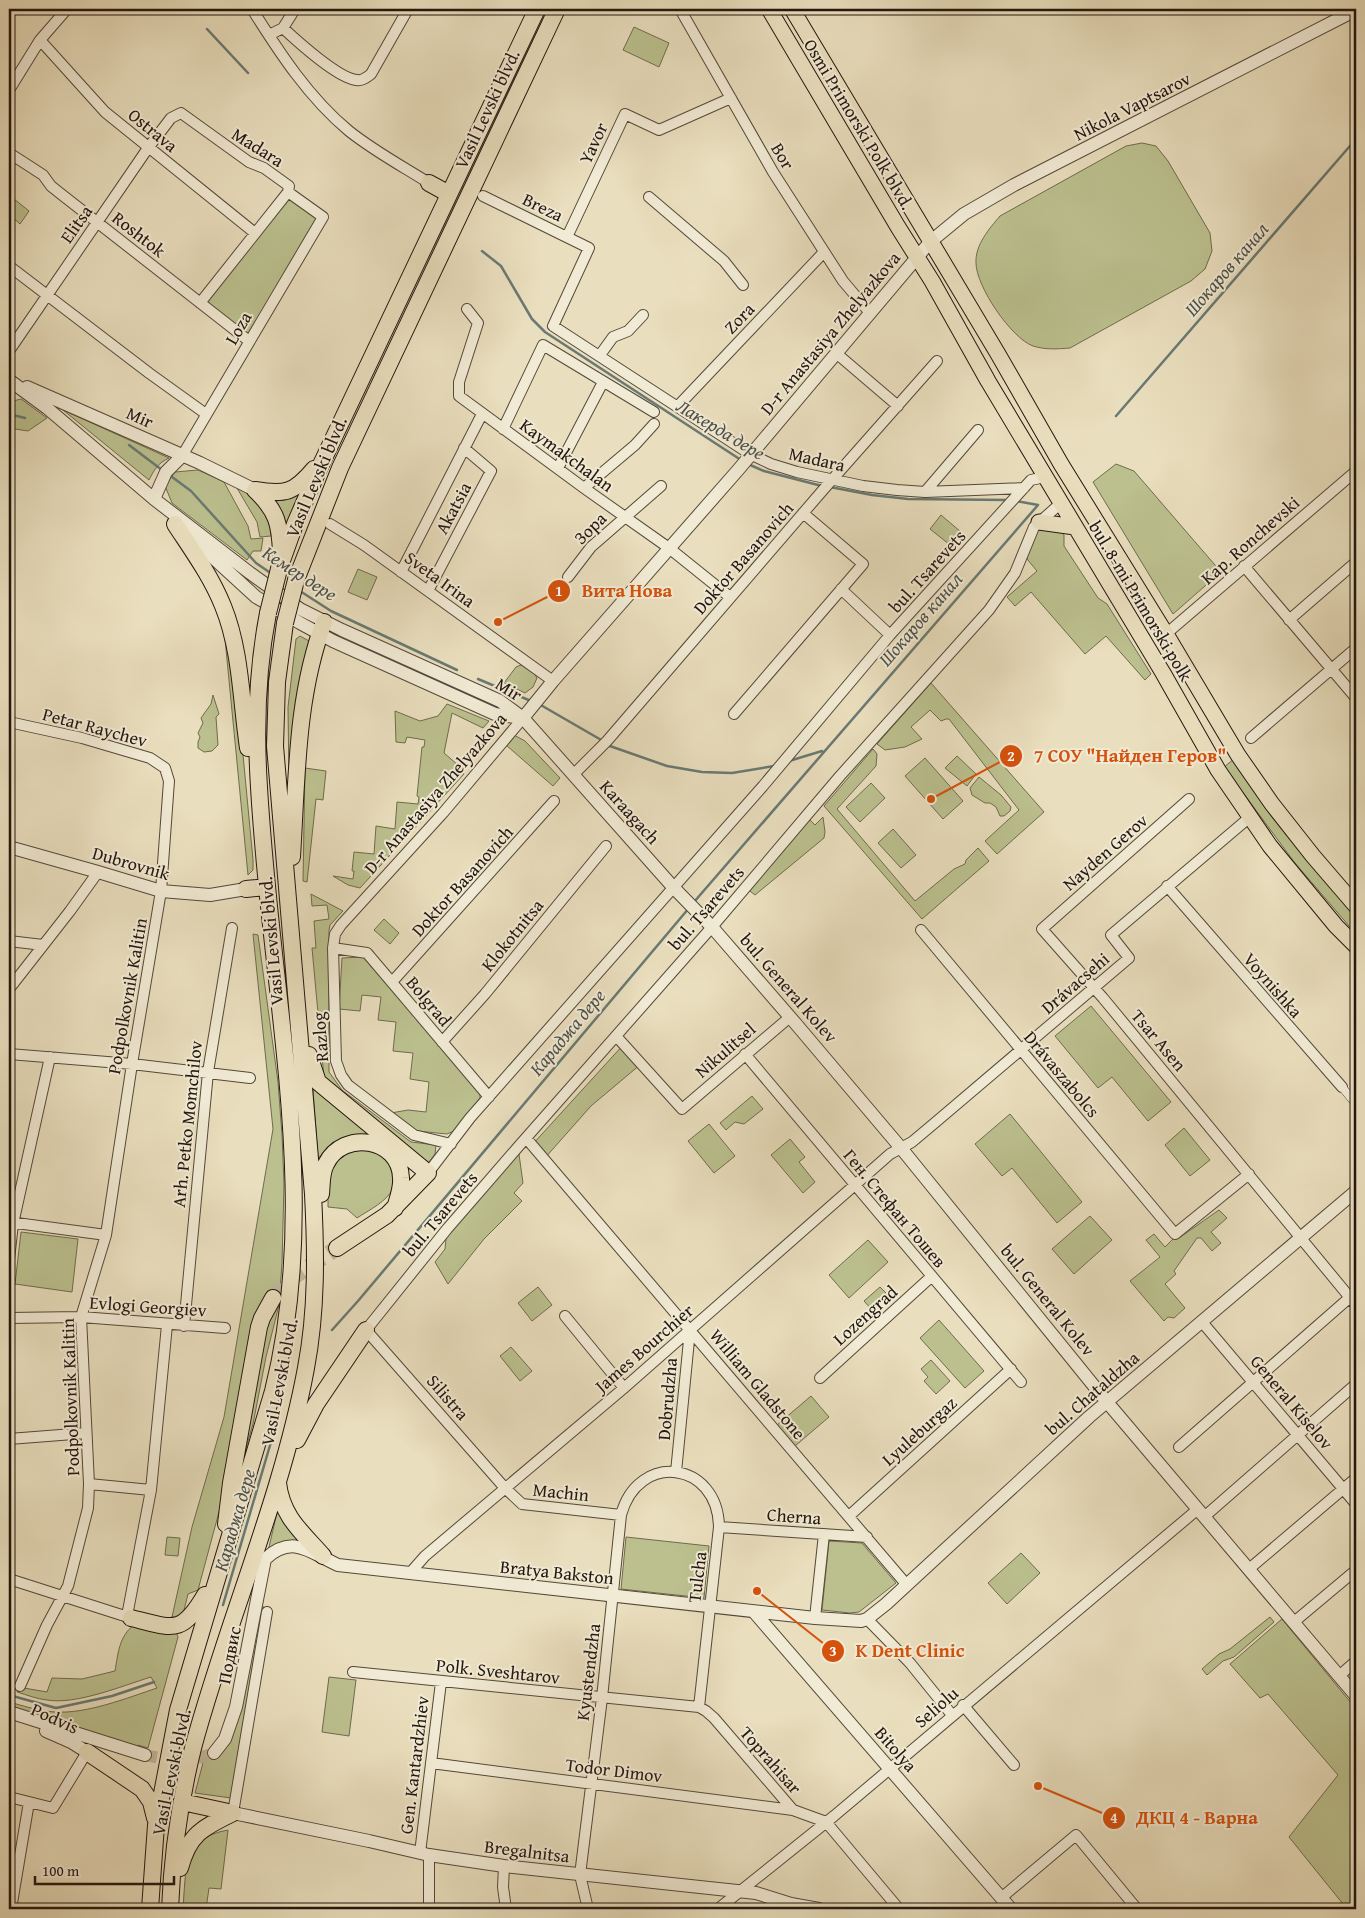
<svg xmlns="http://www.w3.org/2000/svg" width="1365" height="1918" viewBox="0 0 1365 1918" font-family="'Gentium Book Plus',serif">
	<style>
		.green { fill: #bbc08e; stroke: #6f6b4e }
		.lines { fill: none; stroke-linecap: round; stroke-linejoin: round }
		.stream { stroke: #697973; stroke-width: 2.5 }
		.tertiary-tunnel { stroke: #c1b69a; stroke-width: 12; stroke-dasharray: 12 6; stroke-linecap: butt }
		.trunk-tunnel { stroke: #c1b69a; stroke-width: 16; stroke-dasharray: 16 8; stroke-linecap: butt }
		.pedestrian-casing { stroke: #54483a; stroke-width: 9 }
		.minor-casing { stroke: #54483a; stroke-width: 12 }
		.tertiary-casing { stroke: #54483a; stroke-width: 14 }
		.primary-casing { stroke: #23160f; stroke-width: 17 }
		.trunk-casing { stroke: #23160f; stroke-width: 18 }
		.pedestrian { stroke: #f1ead4; stroke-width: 8 }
		.minor { stroke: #f1ead4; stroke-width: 10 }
		.tertiary { stroke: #f1ead4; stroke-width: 12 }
		.primary { stroke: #e9debd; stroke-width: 15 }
		.trunk { stroke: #e9debd; stroke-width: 16 }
		.trunk-bridge-casing { stroke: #23160f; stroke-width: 18; stroke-linecap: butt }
		.trunk-bridge { stroke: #e9debd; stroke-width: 16 }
		.labels { text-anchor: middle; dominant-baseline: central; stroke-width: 4; stroke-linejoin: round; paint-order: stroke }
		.street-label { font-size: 18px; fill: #23160f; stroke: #f1ead4 }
		.water-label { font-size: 19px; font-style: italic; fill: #4c5049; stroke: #f1ead4 }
		.leader { fill: none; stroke: #d4520c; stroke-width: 2 }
		.callout-dot { fill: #d4520c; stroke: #f1ead4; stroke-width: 2 }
		.mark-label { font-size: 15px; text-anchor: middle; font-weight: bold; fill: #fff }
		.callout-label { font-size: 19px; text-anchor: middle; font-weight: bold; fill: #d4520c; stroke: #f1ead4; stroke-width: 4; stroke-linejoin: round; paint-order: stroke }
	</style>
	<rect width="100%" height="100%" fill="#e9debd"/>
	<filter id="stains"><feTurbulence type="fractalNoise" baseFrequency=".004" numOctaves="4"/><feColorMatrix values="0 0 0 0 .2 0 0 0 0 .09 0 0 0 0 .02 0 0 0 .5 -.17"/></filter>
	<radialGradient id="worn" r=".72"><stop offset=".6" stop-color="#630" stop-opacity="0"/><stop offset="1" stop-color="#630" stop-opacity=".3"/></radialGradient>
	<path class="green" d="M634 27 669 43 659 67 623 50Z
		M1142 143 1156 146 1168 161 1210 233 1212 251 1205 269 1191 281 1070 348C1057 349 1046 350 1033 346 1011 338 976 286 976 263 975 245 989 229 1000 216L1126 146Z
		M288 192 323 217 249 341 200 303Z
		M9 195 29 211 20 224 10 215 9 217Z
		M21 399 47 418 28 431 9 428V402Z
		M63 410 169 458C158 463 154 470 149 480Z
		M1116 464 1134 471 1221 572 1173 614 1093 482Z
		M198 470 224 482 248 526 251 539 263 538 261 551H253L247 560 172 503 165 486 175 472Z
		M234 483 252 493 270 523 271 536 260 537 257 522Z
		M300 492 284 530 265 495Z
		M1051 511 1064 535V546L1098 598 1107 604 1151 674 1145 680 1106 636 1085 654 1031 592 1015 606 1007 597 1037 571 1027 559 1026 547Z
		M941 515 961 532 950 545 930 529Z
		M358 569 377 577 367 600 348 592Z
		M226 627 240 723 253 860V870L248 875 224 629Z
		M300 636 309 641 289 783 288 707 296 639Z
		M521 665 534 673 537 678 533 687 525 693 504 683 516 667Z
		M931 683 1044 812 997 854 985 841 1019 810 949 719H946L941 721 930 710 911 727 922 739 905 747 885 750 877 744Z
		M213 695 219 714 216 717 218 745 212 751 204 752 198 748V742L200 737 198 733 203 723 201 718 211 704Z
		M447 704 489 721 483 728 452 713 444 753 458 765 463 760 464 761 460 769 464 774 360 888 348 885 333 876 353 879 354 871H352L354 852 374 854 376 826 395 829 397 802 418 804 419 797 417 796 422 747H424L425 740 407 737 405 743 396 742 395 711 420 721 438 716Z
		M514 735 525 741 560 778 553 786 506 745Z
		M873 749 877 754 876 766 837 809 915 901 954 869 965 864 966 860 978 848 989 861 922 919 824 806Z
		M957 756 976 774 967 786 945 768Z
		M925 758 963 801 943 819 905 776Z
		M1234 759 1356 913V934L1295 863 1224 767Z
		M305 768 326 771 323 800 316 799 307 882 303 881Z
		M979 777 1001 795 1011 807 1010 811 1004 816H1000L996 807 990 803H985L972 795 970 788Z
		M871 783 885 798 860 822 846 807Z
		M823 817 825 832 824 838 755 895 746 888 802 821 810 820 815 825Z
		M893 829 916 855 901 868 878 843Z
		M311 894 343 911 330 925 329 930V1072L342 1090 411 1142 436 1145 435 1154 429 1162 425 1163 324 1078 312 948H316L314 921 329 919 327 905 312 906Z
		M384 919 399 933 390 944 374 930Z
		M253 934 258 935 278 1082 282 1135 284 1184 282 1263 279 1305 266 1357 253 1424 237 1479 270 1295 223 1497 198 1590 188 1594 183 1614 176 1618 172 1617 192 1527 224 1417 273 1129Z
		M363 957 480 1092V1098L454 1131 447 1134 417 1131 391 1113 408 1110 426 1112 429 1082 410 1079 413 1053 393 1051 396 1022 378 1020 381 997 362 995 360 1011 339 1009 342 958Z
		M1091 1006 1171 1102 1148 1121 1112 1077 1098 1088 1055 1036Z
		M624 1044 641 1064 591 1106 544 1159 532 1145Z
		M316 1089 381 1142 332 1146 318 1158 313 1090Z
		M752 1096 763 1109 744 1124 735 1122 726 1130 720 1123Z
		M1010 1114 1082 1202 1057 1223 1012 1168 1002 1176 975 1144Z
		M709 1124 735 1156 714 1173 688 1141Z
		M1184 1128 1210 1160 1190 1176 1165 1145Z
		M790 1139 805 1157 799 1162 815 1182 803 1193 771 1155Z
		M518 1147 523 1183 514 1193 522 1201 484 1239 448 1284 435 1262 445 1249 447 1229Z
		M349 1150C356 1150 366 1149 373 1151 386 1155 399 1175 393 1188 388 1201 369 1210 357 1218L347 1209 328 1207V1167Z
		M1219 1210 1227 1218 1211 1232 1221 1243 1212 1251 1201 1238H1197L1174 1271 1176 1274 1165 1284 1185 1308 1174 1318 1168 1317 1164 1321 1130 1281 1160 1257 1146 1240 1154 1234 1165 1247 1174 1238H1179Z
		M1090 1216 1112 1240 1074 1274 1052 1249Z
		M21 1232 78 1239 72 1292 15 1284Z
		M868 1240 888 1262 849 1298 829 1275Z
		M538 1287 552 1305 532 1321 518 1303Z
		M880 1287 889 1296 873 1311 864 1301Z
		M939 1320 984 1371 965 1388 920 1338Z
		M511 1347 532 1371 520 1381 500 1356Z
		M931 1360 950 1381 936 1394 924 1381 928 1377 921 1369Z
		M811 1396 829 1417 795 1446 777 1425Z
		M280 1512 312 1547 268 1551 277 1513Z
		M167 1537 180 1538 178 1556 165 1555Z
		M626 1537 709 1546 704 1598 621 1589Z
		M829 1541 862 1543 896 1583 859 1612 850 1613 822 1610Z
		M1021 1553 1040 1573 1007 1604 988 1583Z
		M261 1607H264L231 1798 195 1793 204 1759 217 1757Z
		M1270 1617 1274 1622 1234 1657 1223 1661 1207 1675 1202 1669 1219 1654 1230 1649Z
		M1282 1619 1356 1709V1909H1347L1289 1837 1338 1775 1268 1694 1260 1698 1230 1664Z
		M134 1625 176 1632 178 1637 148 1748 138 1745 137 1748 9 1706V1702C24 1706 39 1711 55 1712 87 1714 127 1698 157 1688L151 1677C122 1686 76 1705 47 1700 37 1699 27 1695 17 1692L18 1687 47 1692 52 1678 82 1679 115 1671C118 1654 119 1636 134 1625Z
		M329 1677 356 1680 349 1736 322 1732Z
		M228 1830 221 1889 209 1888 206 1909H183C186 1871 182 1838 228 1830Z"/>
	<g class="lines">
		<path class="stream" d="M207 29 248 73
			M482 251 501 266 532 319 545 332 741 460
			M9 414 25 418
			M1116 416 1356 139
			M129 445 162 470
			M748 464 764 471 822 486
			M168 474 191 491 256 563 272 574
			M830 487 872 495 908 499 1008 500
			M300 591 331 611 457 670
			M478 679 531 701
			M539 704 603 741
			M607 745 667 766 702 772 732 773 774 766
			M789 761 822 751
			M694 902 1038 505 1016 501
			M332 1330 358 1301 689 908
			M223 1605 271 1442
			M9 1695 56 1708 112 1696 154 1682"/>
		<path class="tertiary-tunnel" d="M145 1755C172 1761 188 1763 214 1753"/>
		<path class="trunk-tunnel" d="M273 1298 289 1280 337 1248"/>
		<defs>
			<path id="pedestrian" d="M1342 1087 1356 1104"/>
			<path id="minor" d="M252 9C279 52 309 98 349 131 374 151 402 166 429 183
				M680 9 773 172 843 281 870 313
				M283 28C297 41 339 79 357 80 362 81 367 77 371 74L408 9
				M269 35 283 28 295 9
				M40 40 105 112 255 233
				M9 90 40 40 67 9
				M9 153 43 175 51 186 61 194 249 341
				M483 196 589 248 553 326 750 454 771 464 797 472 863 486 897 490 925 492 1024 488
				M649 197 724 261 743 285
				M567 237 625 114 659 130 731 98
				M9 266 149 373 206 414
				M200 303 288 192
				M467 309 478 323 459 382V396L584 488 669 548 730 597
				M9 351 148 148 171 118 181 113 249 162 264 168 289 186 288 192 323 217 182 456
				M836 353 898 406
				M600 355 613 337 628 331 643 315
				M678 406 824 252
				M503 429 543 345 654 412
				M558 468 603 382
				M584 488 635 445 654 424
				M925 492 978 430
				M330 524 364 545 553 681
				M1244 566 1356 698
				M401 572 482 414
				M568 577 591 547 661 486
				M841 589 890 635
				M428 591 491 471 464 448
				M1289 620 1356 562
				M1166 634 1356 471
				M734 714 863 564 803 513
				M9 722 82 738 150 758 165 768 169 781 161 891 132 1064 106 1235 81 1317 89 1484 88 1508 68 1586 47 1625 20 1686
				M1251 738 1356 648
				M573 775 607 741 823 490 937 361
				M1189 799 1042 929 1103 998 1356 1305
				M1167 886 1342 1087
				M921 930 1175 1234 1249 1174
				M9 941 43 945
				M333 948 367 953 489 1097
				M392 982 554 801
				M9 989 70 911 98 872
				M616 1036 682 1109 790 1017
				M442 1042 485 994 606 846
				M9 1054 132 1064 250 1078
				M745 1054 1021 1382
				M526 1138 906 1584
				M451 1144 414 1135 348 1085 341 1075 336 1061 333 948 335 934 341 925 443 813 523 718
				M428 1173 470 1118 763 786 890 635 1031 480 1045 477
				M9 1222 106 1235
				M9 1259 13 1224 50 1057
				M565 1316 624 1388
				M9 1318 81 1317 225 1328
				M1202 1322 1356 1504
				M184 1326 208 1072 232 928
				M820 1378 932 1276
				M9 1439 86 1433
				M1179 1447 1356 1292
				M676 1472 690 1330
				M89 1484 151 1490
				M621 1515 522 1504 504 1487 366 1330 447 1229 518 1147 712 927 840 776 989 610 1015 573 1034 527 1061 503
				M849 1516 1011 1369
				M1204 1517 1356 1384
				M719 1527 867 1537
				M1249 1569 1356 1478
				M410 1573 425 1556 624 1388 890 1154 912 1142 937 1121 1129 958 1111 935 1250 817
				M9 1579 131 1618
				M127 1616 151 1490 167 1325
				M815 1618 824 1534
				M867 1619 910 1663 952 1715
				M1294 1622 1356 1570
				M353 1672 699 1707 706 1711 714 1718 793 1810 826 1822 899 1909
				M1339 1676 1356 1661
				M963 1705 1014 1765
				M431 1763 793 1810
				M9 1797 29 1802
				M233 1813 267 1612
				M420 1853 441 1682
				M429 1855V1909
				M504 1866 503 1887 506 1909
				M1001 1898 1076 1835 1137 1909
				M11 1909 29 1802 53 1808 87 1752
				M588 1909 580 1875 602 1698 621 1515C638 1451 718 1461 719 1527L699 1707
				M718 1909 834 1816 1198 1509"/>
			<path id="tertiary" d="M9 380 47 408 154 499 250 573 300 609 342 630 500 701 523 718 673 887 712 927 796 1024 901 1148 1107 1402 1356 1696
				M27 387 200 463 255 490
				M154 499 166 472 182 456
				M186 533 256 597 300 623 333 641 495 714 521 718
				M523 718 553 681 738 470 930 242 964 214 1014 185 1356 10
				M9 847 98 872 161 891 210 895 246 889
				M754 1612 1011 1909
				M9 1712 145 1755
				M46 1731 71 1742 87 1752
				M214 1753 225 1739 236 1707 265 1559C293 1533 311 1553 338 1565L815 1618 861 1621 867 1619 886 1604 1089 1417 1356 1191
				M233 1813 369 1841 429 1855 504 1866 756 1893 791 1904 819 1909"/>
			<path id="primary" d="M769 9 898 227 932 281 988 381 1163 673 1218 770 1270 846 1336 926 1356 946
				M792 9 998 354 1061 464 1166 634 1238 755 1272 804 1313 856 1356 906
				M1039 522 1075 527"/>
			<path id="trunk" d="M429 183 449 194
				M255 490C285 495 294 493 314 469
				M255 490C277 511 280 524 281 553
				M175 524C192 550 211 576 223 606 241 650 241 701 248 748
				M279 569 295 524 317 473 537 9
				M296 580 340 468 557 9
				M292 857C297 778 296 697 324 622
				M246 889 267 887
				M309 1055 318 1082 428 1173 387 1215 337 1248
				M321 1194C322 1184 321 1173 326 1164 343 1129 400 1138 401 1178 402 1188 398 1198 395 1208
				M297 1440 316 1404 366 1330
				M278 1483C282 1517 302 1532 323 1556
				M226 1524 231 1483 259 1327 262 1318 273 1298
				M131 1618C173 1628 181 1636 205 1595
				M87 1752 142 1789 151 1802 155 1818
				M182 1802 233 1813
				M180 1868C189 1834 202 1828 233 1813
				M150 1909 156 1825 178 1710 273 1391C315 1224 283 1055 267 886 258 792 250 706 268 613
				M170 1909C172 1855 180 1801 193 1748 227 1621 282 1498 306 1368 317 1310 316 1252 313 1194L275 746 277 682 285 623"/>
		</defs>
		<use href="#pedestrian" class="pedestrian-casing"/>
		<use href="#minor" class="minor-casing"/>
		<use href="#tertiary" class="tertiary-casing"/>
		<use href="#primary" class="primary-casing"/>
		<use href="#trunk" class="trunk-casing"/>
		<use href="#pedestrian" class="pedestrian"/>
		<use href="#minor" class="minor"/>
		<use href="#tertiary" class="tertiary"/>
		<use href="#primary" class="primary"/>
		<use href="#trunk" class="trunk"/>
		<defs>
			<path id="trunk-bridge" d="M268 613 279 569
				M285 623 296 580"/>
		</defs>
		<use href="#trunk-bridge" class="trunk-bridge-casing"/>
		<use href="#trunk-bridge" class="trunk-bridge"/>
	</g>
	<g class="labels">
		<g class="street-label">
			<text transform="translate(1132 106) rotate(-27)">Nikola Vaptsarov</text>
			<text transform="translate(487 109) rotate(-65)">Vasil Levski blvd.</text>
			<text transform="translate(859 124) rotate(59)">Osmi Primorski Polk blvd.</text>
			<text transform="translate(153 130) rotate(39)">Ostrava</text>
			<text transform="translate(593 143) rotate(-65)">Yavor</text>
			<text transform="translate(258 147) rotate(32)">Madara</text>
			<text transform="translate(783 156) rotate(59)">Bor</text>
			<text transform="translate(543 207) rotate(26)">Breza</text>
			<text transform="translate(76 224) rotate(-55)">Elitsa</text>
			<text transform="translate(139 234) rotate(38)">Roshtok</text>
			<text transform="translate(739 318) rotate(-46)">Zora</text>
			<text transform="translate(238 328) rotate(-60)">Loza</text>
			<text transform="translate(830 333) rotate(-50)">D-r Anastasiya Zhelyazkova</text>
			<text transform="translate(140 417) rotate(24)">Mir</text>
			<text transform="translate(567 455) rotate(36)">Kaymakchalan</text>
			<text transform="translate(817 459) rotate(13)">Madara</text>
			<text transform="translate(316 477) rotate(-67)">Vasil Levski blvd.</text>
			<text transform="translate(453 508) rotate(-62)">Akatsia</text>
			<text transform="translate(590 528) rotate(-44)">Зора</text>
			<text transform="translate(1250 540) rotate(-41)">Kap. Ronchevski</text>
			<text transform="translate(743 558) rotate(-49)">Doktor Basanovich</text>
			<text transform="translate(927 571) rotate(-48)">bul. Tsarevets</text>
			<text transform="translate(440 579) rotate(36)">Sveta Irina</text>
			<text transform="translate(1141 601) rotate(59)">bul. 8-mi Primorski polk</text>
			<text transform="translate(509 689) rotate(32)">Mir</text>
			<text transform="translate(95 727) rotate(15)">Petar Raychev</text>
			<text transform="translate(435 793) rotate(-49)">D-r Anastasiya Zhelyazkova</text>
			<text transform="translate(630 812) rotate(48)">Karaagach</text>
			<text transform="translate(1105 852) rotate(-41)">Nayden Gerov</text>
			<text transform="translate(131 863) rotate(16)">Dubrovnik</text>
			<text transform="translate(462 881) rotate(-48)">Doktor Basanovich</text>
			<text transform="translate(706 908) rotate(-49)">bul. Tsarevets</text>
			<text transform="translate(512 935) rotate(-51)">Klokotnitsa</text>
			<text transform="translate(271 941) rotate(-95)">Vasil Levski blvd.</text>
			<text transform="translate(1075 983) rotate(-41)">Drávacsehi</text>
			<text transform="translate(1273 985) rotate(49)">Voynishka</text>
			<text transform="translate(789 988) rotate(49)">bul. General Kolev</text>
			<text transform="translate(127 996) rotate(-80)">Podpolkovnik Kalitin</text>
			<text transform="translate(429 1001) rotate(50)">Bolgrad</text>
			<text transform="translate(320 1037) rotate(-94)">Razlog</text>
			<text transform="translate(1159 1040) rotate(50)">Tsar Asen</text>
			<text transform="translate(725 1050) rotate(-41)">Nikulitsel</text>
			<text transform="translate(1062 1074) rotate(50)">Drávaszabolcs</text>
			<text transform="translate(187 1124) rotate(-84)">Arh. Petko Momchilov</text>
			<text transform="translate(895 1208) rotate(50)">Ген. Стефан Тошев</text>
			<text transform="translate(440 1214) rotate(-50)">bul. Tsarevets</text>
			<text transform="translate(1048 1300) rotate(51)">bul. General Kolev</text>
			<text transform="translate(148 1306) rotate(4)">Evlogi Georgiev</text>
			<text transform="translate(865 1315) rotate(-42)">Lozengrad</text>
			<text transform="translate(644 1348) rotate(-41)">James Bourchier</text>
			<text transform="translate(279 1382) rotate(-79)">Vasil Levski blvd.</text>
			<text transform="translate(758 1384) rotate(50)">William Gladstone</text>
			<text transform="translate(1092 1393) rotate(-41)">bul. Chataldzha</text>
			<text transform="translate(70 1397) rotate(-92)">Podpolkovnik Kalitin</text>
			<text transform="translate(448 1397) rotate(49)">Silistra</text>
			<text transform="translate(667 1399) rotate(-85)">Dobrudzha</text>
			<text transform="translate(1292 1402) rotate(50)">General Kiselov</text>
			<text transform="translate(919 1431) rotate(-42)">Lyuleburgaz</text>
			<text transform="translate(561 1492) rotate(6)">Machin</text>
			<text transform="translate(794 1516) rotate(4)">Cherna</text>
			<text transform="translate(557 1572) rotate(6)">Bratya Bakston</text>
			<text transform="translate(697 1577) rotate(-83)">Tulcha</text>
			<text transform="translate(229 1655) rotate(-79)">Подвис</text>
			<text transform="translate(498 1671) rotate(6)">Polk. Sveshtarov</text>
			<text transform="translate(588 1672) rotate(-83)">Kyustendzha</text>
			<text transform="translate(936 1707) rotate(-41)">Seliolu</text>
			<text transform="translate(55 1718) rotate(24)">Podvis</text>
			<text transform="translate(896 1749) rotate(49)">Bitolya</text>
			<text transform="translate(771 1760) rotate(49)">Toprahisar</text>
			<text transform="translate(414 1765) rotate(-83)">Gen. Kantardzhiev</text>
			<text transform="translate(614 1770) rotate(7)">Todor Dimov</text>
			<text transform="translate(171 1772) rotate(-78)">Vasil Levski blvd.</text>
			<text transform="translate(527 1851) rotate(7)">Bregalnitsa</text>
		</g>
		<g class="water-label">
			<text transform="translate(1226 269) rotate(-49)">Шокаров канал</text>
			<text transform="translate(721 429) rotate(31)">Лакерда дере</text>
			<text transform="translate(300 573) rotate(33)">Кемер дере</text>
			<text transform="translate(920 619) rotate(-49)">Шокаров канал</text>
			<text transform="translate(567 1032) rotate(-50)">Караджа дере</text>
			<text transform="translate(234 1520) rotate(-74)">Караджа дере</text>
		</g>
	</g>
	<path class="leader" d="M498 622L559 591M931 799L1011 756M757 1591L833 1651M1038 1786L1114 1818"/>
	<g class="callout-dot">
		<circle cx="498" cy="622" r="5"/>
		<circle cx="931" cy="799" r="5"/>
		<circle cx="757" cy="1591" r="5"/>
		<circle cx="1038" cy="1786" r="5"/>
		<circle cx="559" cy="591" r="12"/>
		<circle cx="1011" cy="756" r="12"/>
		<circle cx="833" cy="1651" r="12"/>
		<circle cx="1114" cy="1818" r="12"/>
	</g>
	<g class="mark-label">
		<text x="559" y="596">1</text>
		<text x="1011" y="761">2</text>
		<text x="833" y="1656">3</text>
		<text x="1114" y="1823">4</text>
	</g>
	<g class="callout-label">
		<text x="627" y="597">Вита Нова</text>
		<text x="1130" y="762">7 СОУ "Найден Геров"</text>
		<text x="910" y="1657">K Dent Clinic</text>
		<text x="1197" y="1824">ДКЦ 4 - Варна</text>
	</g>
	<rect width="1365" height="1918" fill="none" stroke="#e9debd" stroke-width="30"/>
	<rect x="10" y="10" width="1345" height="1898" fill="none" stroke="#23160f" stroke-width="2.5"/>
	<rect x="15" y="15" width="1335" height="1888" fill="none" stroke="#23160f"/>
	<path d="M35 1876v8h139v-8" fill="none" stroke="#23160f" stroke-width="2.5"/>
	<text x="42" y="1876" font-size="15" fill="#23160f" stroke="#f1ead4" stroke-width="4" paint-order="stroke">100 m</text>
	<rect width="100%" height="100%" filter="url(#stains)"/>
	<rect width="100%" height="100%" fill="url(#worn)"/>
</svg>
